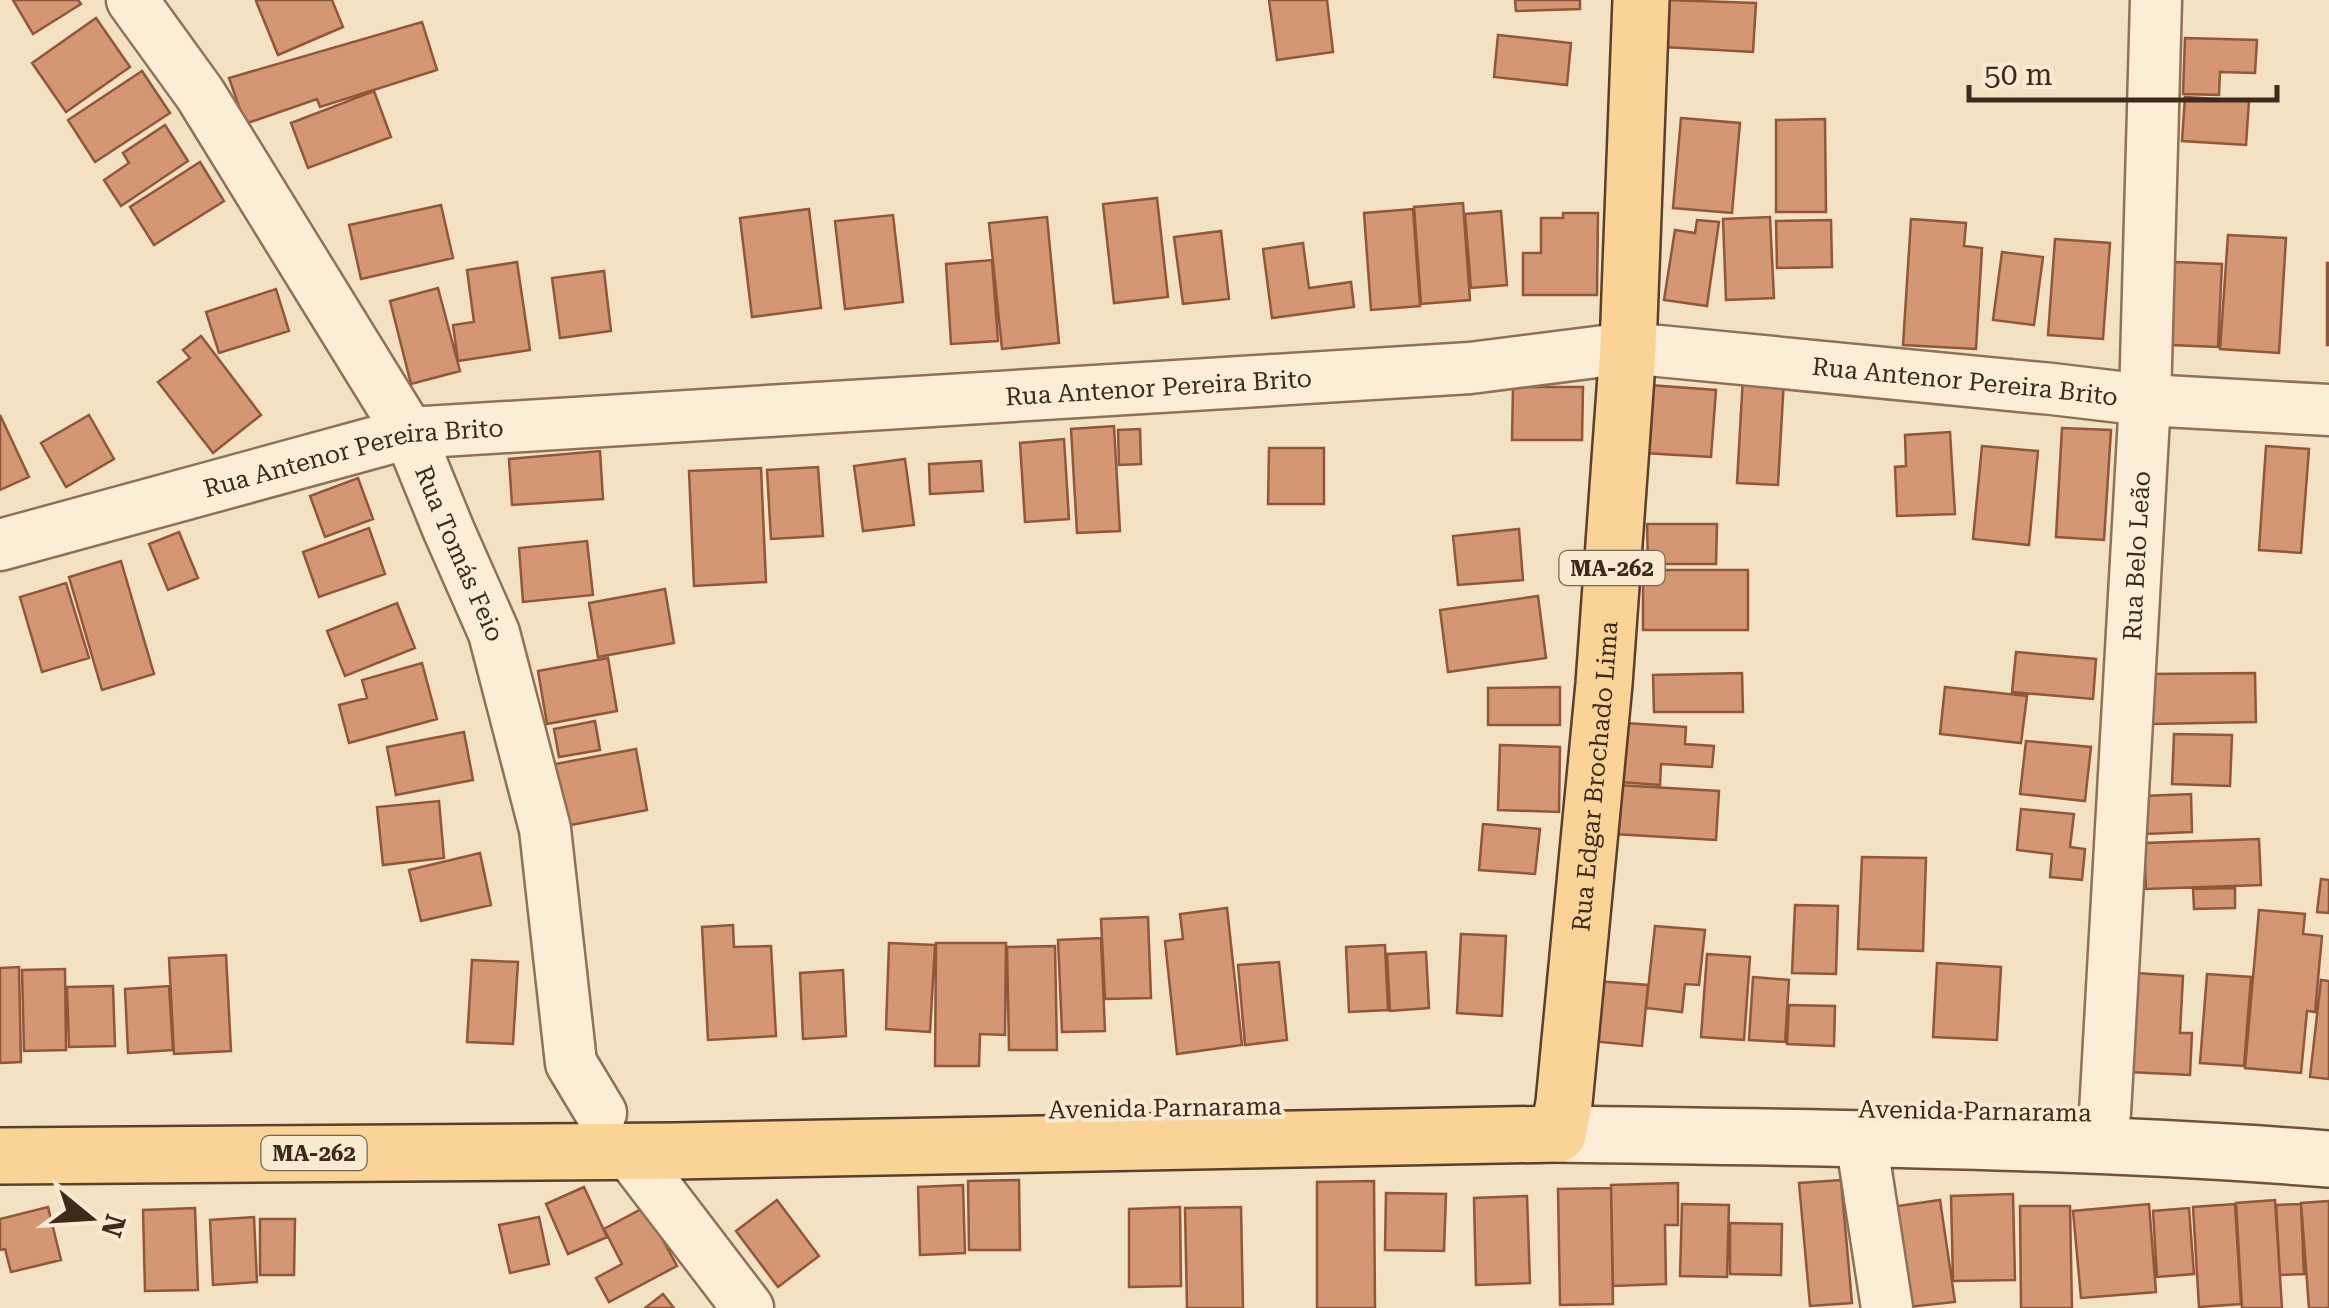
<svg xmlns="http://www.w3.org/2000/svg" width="2329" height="1308" viewBox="0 0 2329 1308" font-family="'Roboto Serif',serif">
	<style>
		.building { fill: #d59673; stroke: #90573a; stroke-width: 2.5 }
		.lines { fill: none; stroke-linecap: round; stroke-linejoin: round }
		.street-casing { stroke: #8e7157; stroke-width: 55 }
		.secondary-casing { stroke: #70523a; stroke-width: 60 }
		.primary-casing { stroke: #5c3f2b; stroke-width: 60 }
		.street { stroke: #fceed6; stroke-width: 50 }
		.secondary { stroke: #fceed6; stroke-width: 55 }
		.primary { stroke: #f9d496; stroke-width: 55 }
		.labels { text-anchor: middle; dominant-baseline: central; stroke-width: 8; stroke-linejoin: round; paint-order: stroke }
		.shield { fill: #f9ebd2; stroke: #756453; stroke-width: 2.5 }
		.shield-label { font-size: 22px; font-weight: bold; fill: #3d2a1c }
		.street-label { font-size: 25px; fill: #3d2a1c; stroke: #f9ebd2 }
	</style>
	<rect width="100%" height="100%" fill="#f2e1c2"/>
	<path class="building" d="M13 0H78L81 4 33 34Z
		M258 0H332L343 27 278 55 256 1Z
		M1269 0H1327L1333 52 1277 60Z
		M1515 0H1580V9L1516 11Z
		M1667 0 1756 3 1753 52 1664 47Z
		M96 18 130 67 66 112 32 63Z
		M422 22 437 70 320 107 317 99 245 124 229 78Z
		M1498 35 1571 43 1567 85 1494 77Z
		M2185 38 2257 40 2255 73 2220 72 2219 95 2183 94Z
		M142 71 170 113 95 162 68 120Z
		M374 91 391 137 308 168 291 123Z
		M2185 97 2249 101 2246 145 2182 141Z
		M1681 118 1740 123 1732 213 1673 208Z
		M1825 119 1826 212H1776V120Z
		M165 125 188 161 121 206 104 180 129 163 123 153Z
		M200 162 224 201 154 245 130 207Z
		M1157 198 1168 297 1114 303 1103 204Z
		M1463 203 1470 300 1421 304 1414 207Z
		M441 205 453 258 361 279 349 225Z
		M809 209 821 308 752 317 740 218Z
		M1413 209 1420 306 1371 310 1364 213Z
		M1501 211 1507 285 1471 288 1465 214Z
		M1563 213H1598L1597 295H1523V253H1541V218H1563Z
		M893 215 903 302 845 309 835 221Z
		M1047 217 1059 343 1002 349 989 223Z
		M1770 217 1774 298 1726 300 1723 219Z
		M1911 219 1966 223 1964 246 1982 248 1976 349 1903 345Z
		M1697 220 1719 222 1707 306 1664 300 1675 230 1695 233Z
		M1831 220 1832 267 1777 268 1776 221Z
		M1221 231 1229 299 1183 304 1174 237Z
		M2228 235 2286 238 2279 353 2220 349Z
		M2055 239 2110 243 2103 339 2048 335Z
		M1303 243 1309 288 1351 282 1354 307 1272 318 1263 249Z
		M2002 252 2043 257 2034 325 1993 320Z
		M992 260 998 341 951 344 946 264Z
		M517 262 530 350 458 361 453 325 474 322 467 270Z
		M2175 262 2222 264 2218 347 2171 345Z
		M2327 263H2329V345H2327Z
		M604 271 611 331 560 338 552 278Z
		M438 288 460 371 411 384 390 301Z
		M276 289 289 331 219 353 206 312Z
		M201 336 261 415 213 453 158 382 190 358 183 350Z
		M1743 377 1784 379 1778 485 1737 483Z
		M1649 385 1716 390 1711 457 1644 453Z
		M1513 387H1583L1582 440H1512Z
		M0 415 29 477 0 490Z
		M89 415 114 459 66 487 41 443Z
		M1114 426 1120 531 1077 533 1071 429Z
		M2062 428 2111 430 2104 540 2056 537Z
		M1140 429 1141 464 1119 465 1118 430Z
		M1950 432 1955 514 1897 516 1895 467 1906 466 1905 435Z
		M1064 439 1069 519 1025 522 1020 443Z
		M1982 446 2038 451 2029 545 1973 539Z
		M2266 446 2309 449 2301 553 2259 550Z
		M1269 448H1324V504H1268Z
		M600 451 603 499 512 505 509 459Z
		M905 459 914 525 863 531 854 466Z
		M981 461 983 491 930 494 929 464Z
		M818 467 823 536 771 539 767 470Z
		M761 468 766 582 694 586 689 471Z
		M358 478 373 519 325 537 310 496Z
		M1647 524H1717L1716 564H1648Z
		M369 528 385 574 319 597 303 552Z
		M1519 529 1523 580 1458 585 1453 536Z
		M179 532 198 578 168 590 149 544Z
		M587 541 593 595 523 602 519 548Z
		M121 561 154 674 102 690 69 577Z
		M1643 570H1748V630H1643Z
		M66 583 89 658 42 672 20 597Z
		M665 589 674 643 598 657 589 603Z
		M1538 596 1546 658 1448 672 1440 610Z
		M397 603 415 648 345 676 327 631Z
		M2016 652 2096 659 2093 699 2012 692Z
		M608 658 617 711 547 724 538 671Z
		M422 663 437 719 349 743 339 705 367 698 362 680Z
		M1742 673 1743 712H1654L1653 675Z
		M2255 673 2256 722 2151 724 2150 674Z
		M1560 687V725H1488V688Z
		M1945 687 2027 696 2021 743 1940 734Z
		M595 721 600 750 559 757 554 729Z
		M1625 723 1686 727 1685 744 1714 746 1712 767 1661 764 1660 785 1620 782Z
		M464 732 473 780 396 795 387 747Z
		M2174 734 2232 735 2230 786 2172 784Z
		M2026 741 2091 747 2085 801 2020 794Z
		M1500 745 1560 747 1559 812 1498 810Z
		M636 749 647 810 561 827 550 765Z
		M1617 785 1719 791 1716 840 1614 834Z
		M2191 794 2192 832 2145 834 2143 796Z
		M439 801 444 858 383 865 377 807Z
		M2021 809 2074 814 2070 847 2085 849 2082 880 2050 877 2052 854 2017 850Z
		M1483 824 1540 829 1535 874 1479 870Z
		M2259 839 2261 885 2146 889 2144 843Z
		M480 853 491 905 421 921 409 870Z
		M1862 857 1926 858 1923 951 1858 949Z
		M2321 879 2329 880V913L2317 912Z
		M2235 888V908L2194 909 2193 889Z
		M1795 905 1838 906 1836 974 1792 973Z
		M1227 908 1242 1045 1177 1054 1165 941 1183 939 1180 914Z
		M2259 910 2305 914 2303 934 2322 936 2315 1012 2307 1011 2301 1073 2245 1068Z
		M1148 917 1151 998 1105 999 1101 919Z
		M733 925 734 947 771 946 776 1036 708 1040 702 927Z
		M1655 926 1705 930 1699 985 1685 984 1682 1012 1646 1008Z
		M1461 934 1506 936 1502 1016 1457 1013Z
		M1101 938 1105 1031 1062 1032 1058 940Z
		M889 943 935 945 930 1032 886 1029Z
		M936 943H1006L1005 1035 980 1034 979 1066H935Z
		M1385 945 1388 1010 1349 1012 1346 947Z
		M1055 946 1057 1050H1009L1007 947Z
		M1426 952 1429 1008 1390 1011 1387 954Z
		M1707 954 1750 957 1744 1040 1701 1037Z
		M226 955 231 1051 174 1054 169 958Z
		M472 960 518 962 513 1044 467 1042Z
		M1279 962 1287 1040 1245 1045 1238 965Z
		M1937 963 2001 967 1997 1040 1933 1037Z
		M19 967 21 1062 0 1063V968Z
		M65 969 66 1050 24 1051 22 970Z
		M843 970 846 1036 803 1039 800 973Z
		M2135 973 2183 976 2180 1033H2192L2190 1075 2129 1072Z
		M2207 974 2251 977 2244 1066 2200 1063Z
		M1753 977 1789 980 1785 1042 1749 1040Z
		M2321 980 2329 981V1079L2310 1077Z
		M1596 981 1648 985 1642 1046 1590 1041Z
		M113 986 115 1046 69 1047 67 987Z
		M169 986 173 1050 128 1053 125 989Z
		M1789 1005 1835 1006 1834 1046 1787 1044Z
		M1019 1180 1020 1250H969L968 1181Z
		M1841 1180 1852 1303 1810 1306 1799 1183Z
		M1374 1181 1375 1308H1317V1182Z
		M1678 1183V1225H1665L1666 1284 1613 1286 1611 1185Z
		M963 1185 965 1253 920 1255 918 1187Z
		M584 1187 607 1237 568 1254 546 1204Z
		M1611 1188 1613 1304 1560 1305 1558 1189Z
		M1386 1193 1446 1194 1444 1251 1385 1250Z
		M2013 1194 2015 1280 1953 1281 1951 1196Z
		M1527 1196 1530 1283 1476 1285 1474 1198Z
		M777 1200 819 1256 778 1287 736 1231Z
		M1940 1200 1955 1302 1898 1308 1884 1208Z
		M2275 1200 2282 1308H2242L2236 1203Z
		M2329 1201V1308H2309L2301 1203Z
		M1682 1204 1729 1205 1727 1277 1680 1276Z
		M2149 1204 2156 1292 2081 1298 2073 1211Z
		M2235 1204 2241 1304 2199 1307 2193 1207Z
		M2301 1204 2304 1274 2280 1275 2276 1205Z
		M2020 1206H2070L2072 1308H2021Z
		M48 1207 61 1260 11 1272 5 1249 0 1250V1219Z
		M645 1207 677 1266 609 1302 596 1278 622 1264 604 1229Z
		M1180 1207 1181 1286 1129 1287V1209Z
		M1241 1207 1243 1308H1187L1185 1208Z
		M195 1208 198 1290 145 1291 143 1210Z
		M2189 1208 2194 1274 2157 1277 2153 1211Z
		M254 1217 257 1282 213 1285 210 1220Z
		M539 1217 549 1264 510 1273 499 1225Z
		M260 1219H295L294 1275H260Z
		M1730 1223 1782 1224 1781 1275 1730 1274Z
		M663 1294 674 1308H645Z"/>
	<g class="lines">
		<defs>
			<g id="street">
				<path id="s1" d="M132 0 200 94 409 433 449 531 494 633 545 829 571 1063 601 1113"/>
				<path id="s2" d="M0 545 409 433 1470 368 1628 348 2052 389 2145 400 2329 410"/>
				<path id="s3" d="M2105 1113 2145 400 2156 0"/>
				<path d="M1861 1139 1887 1308"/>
				<path d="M628 1151 748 1308"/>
			</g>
			<path id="secondary" d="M1558 1134C1815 1138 2073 1139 2329 1159"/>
			<g id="primary">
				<path id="s4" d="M0 1156 675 1151 1558 1134 1564 1103 1604 684 1628 348 1641 0"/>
			</g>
		</defs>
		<use href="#street" class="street-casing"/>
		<use href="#secondary" class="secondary-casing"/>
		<use href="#primary" class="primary-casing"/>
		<use href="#street" class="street"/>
		<use href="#secondary" class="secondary"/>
		<use href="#primary" class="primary"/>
	</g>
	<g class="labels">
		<g class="shield">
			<rect x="1559.5" y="551" width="105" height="34" rx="8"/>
			<rect x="261.5" y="1136" width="105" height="34" rx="8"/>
		</g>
		<g class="shield-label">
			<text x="1612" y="568">MA-262</text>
			<text x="314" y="1153">MA-262</text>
		</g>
		<g class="street-label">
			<text stroke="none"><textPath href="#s2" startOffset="1985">Rua Antenor Pereira Brito</textPath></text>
			<text stroke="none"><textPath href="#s2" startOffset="1175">Rua Antenor Pereira Brito</textPath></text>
			<text stroke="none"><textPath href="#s2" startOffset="365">Rua Antenor Pereira Brito</textPath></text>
			<text stroke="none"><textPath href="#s1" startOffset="645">Rua Tomás Feio</textPath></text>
			<text stroke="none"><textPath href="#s3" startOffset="558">Rua Belo Leão</textPath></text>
			<text stroke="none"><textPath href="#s4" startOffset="1918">Rua Edgar Brochado Lima</textPath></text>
			<text transform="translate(1165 1108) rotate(-1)">Avenida Parnarama</text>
			<text transform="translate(1975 1111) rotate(1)">Avenida Parnarama</text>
		</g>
	</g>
	<g transform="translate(90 1218) rotate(108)" stroke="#f9ebd2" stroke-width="8" paint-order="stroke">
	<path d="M0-8L18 38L0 25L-18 38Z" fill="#3d2a1c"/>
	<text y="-15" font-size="28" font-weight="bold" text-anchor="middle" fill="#3d2a1c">N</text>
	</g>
	<path d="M1969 85v15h308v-15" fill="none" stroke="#3d2a1c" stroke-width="5"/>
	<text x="1984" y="85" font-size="30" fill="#3d2a1c" stroke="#f9ebd2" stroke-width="8" paint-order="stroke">50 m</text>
</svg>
